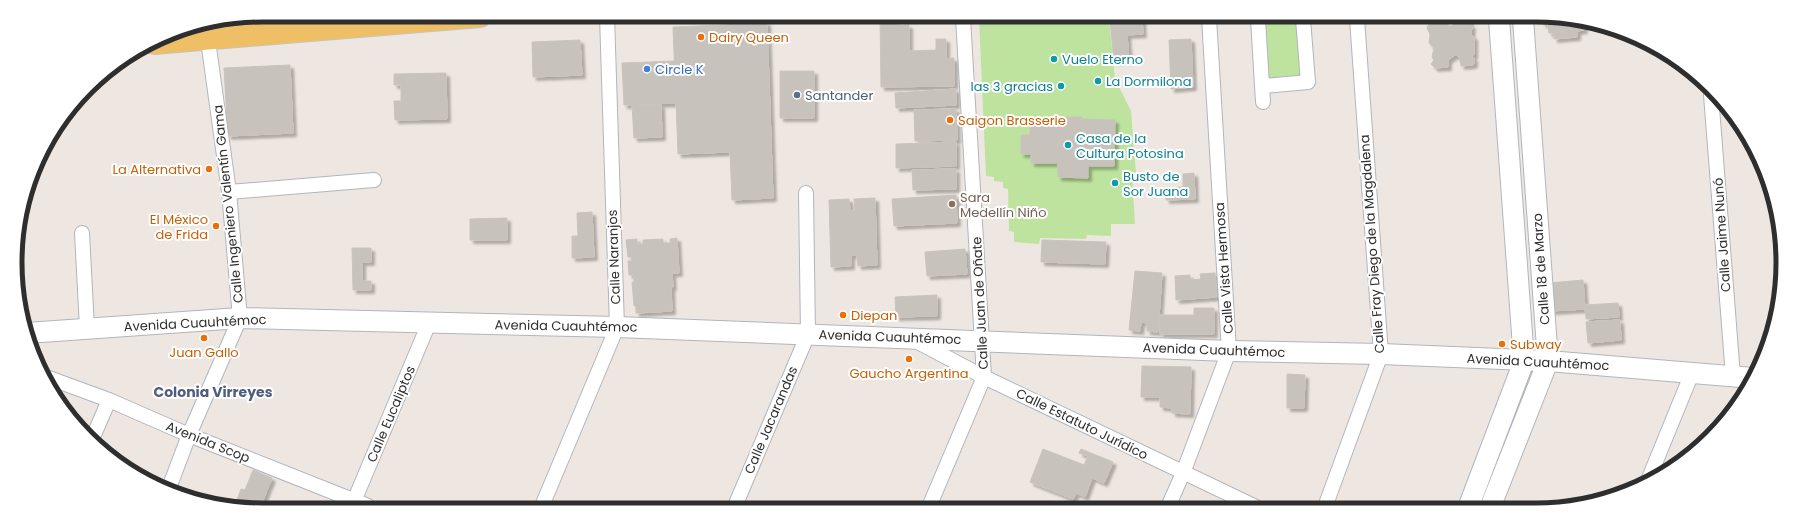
<svg xmlns="http://www.w3.org/2000/svg" width="1798" height="525" viewBox="0 0 1798 525" font-family="Poppins,sans-serif">
	<style>
		.green { fill: #bee39f }
		.building { fill: #c7c2bc; stroke: #cac3ba; filter: url(#shadow) }
		.lines { fill: none; stroke-linecap: round; stroke-linejoin: round }
		.street-casing { stroke: #b1b5bd; stroke-width: 16 }
		.secondary-casing { stroke: #b1b5bd; stroke-width: 22 }
		.primary-casing { stroke: #c4c4c4; stroke-width: 24 }
		.street { stroke: #fff; stroke-width: 14 }
		.secondary { stroke: #fff; stroke-width: 20 }
		.primary { stroke: #efbf66; stroke-width: 22 }
		.food-dot { fill: #e8710a; stroke: #fff; stroke-width: 1.5 }
		.culture-dot { fill: #0f9aa8; stroke: #fff; stroke-width: 1.5 }
		.shop-dot { fill: #3f7fe0; stroke: #fff; stroke-width: 1.5 }
		.service-dot { fill: #5c6f8a; stroke: #fff; stroke-width: 1.5 }
		.education-dot { fill: #8d6e63; stroke: #fff; stroke-width: 1.5 }
		.labels { text-anchor: middle; dominant-baseline: central; stroke-width: 4; stroke-linejoin: round; paint-order: stroke }
		.food-label { font-size: 13px; fill: #c56008; stroke: #fff; text-anchor: start }
		.culture-label { font-size: 13px; fill: #0d838f; stroke: #fff; text-anchor: start }
		.shop-label { font-size: 13px; fill: #366cbe; stroke: #fff; text-anchor: start }
		.service-label { font-size: 13px; fill: #4e5e75; stroke: #fff; text-anchor: start }
		.education-label { font-size: 13px; fill: #785e54; stroke: #fff; text-anchor: start }
		.street-label { font-size: 13px; fill: #2e2e2e; stroke: #fff }
		.neighbourhood-label { font-size: 14px; font-weight: bold; fill: #4e5c7e; stroke: #fff }
		.rim { fill: none; stroke: #2e2e2e; stroke-width: 5 }
	</style>
	<defs>
		<filter id="shadow"><feDropShadow dx="3.5" dy="3.5" stdDeviation="1" flood-color="#0004"/></filter>
	</defs>
	<rect width="100%" height="100%" fill="#eee7e1"/>
	<path class="green" d="M979 18H1109L1115 79 1131 111 1136 173H1132L1135 224H1111V236L1087 235 1086 239 1040 238 1039 244 1014 242V232L1009 231 1008 189 1003 188V182L994 181V177L986 176Z
		M1275 19H1294L1297 23 1301 75C1293 82 1276 82 1268 77L1265 25Z"/>
	<path class="building" d="M880 17H894V25H909V51L936 50V39H946V59L954 58V86L881 87Z
		M1142 18 1143 34 1127 35 1129 60 1114 61 1110 20Z
		M1427 19H1444L1445 25 1448 26H1452L1455 22V19H1470L1469 23 1472 26 1471 35 1474 37V55L1471 56 1474 58V64L1472 65 1461 66 1459 56 1455 55 1448 60V67L1435 68 1431 64 1434 60 1432 57 1434 48 1429 43 1430 34 1427 28 1429 24Z
		M1542 20H1583L1584 30 1577 31V37L1554 39V33H1549L1548 24H1543Z
		M767 22 773 198 732 200 725 25Z
		M725 25 730 152 678 154 673 27Z
		M1191 39 1193 87 1171 89 1169 40Z
		M580 40 582 75 533 77 532 42Z
		M674 61 676 103 624 105 622 63Z
		M290 65 293 133 228 136 224 68Z
		M780 71H814V118H780Z
		M446 73 447 119 395 120 394 101H401V85H394V74Z
		M956 89V105L896 108 895 93Z
		M661 105 662 137 634 138 632 106Z
		M956 109 957 140 915 141 914 110Z
		M1065 117H1082V119L1115 120 1114 166H1088V178L1058 177V163H1031V154H1021V135H1030V118L1065 119Z
		M956 142V166L896 168V144Z
		M956 169V189L913 190 912 170Z
		M1194 173 1195 199 1166 200V188L1183 187V174Z
		M956 195 957 223 894 226 892 199Z
		M875 198 877 265 858 266 857 255H851V266L831 267 829 200 849 199 850 211H855L854 199Z
		M592 212 594 257 572 258V236H578L577 213Z
		M507 218V240H470V219Z
		M677 238 679 273H672L673 287H671L672 311 636 313V306H634L632 282H634V275H629L628 261H632V257H628L626 240 637 239V244H643V240L663 239V243H670V239Z
		M1042 240 1106 242 1105 264 1041 262Z
		M352 248H371V262H362V281H371V290H353Z
		M965 249 967 274 927 276 925 252Z
		M1135 271 1162 273 1158 332 1147 331V323L1141 322 1140 331 1129 330Z
		M1215 273 1217 297 1176 300 1175 276 1190 275V280L1201 279 1200 274Z
		M1583 280 1585 309 1551 311 1549 283Z
		M937 295V316L896 317 895 297Z
		M1618 303 1619 317 1586 319 1585 305Z
		M1194 308H1214V334H1160V315H1194Z
		M1620 320 1621 340 1588 343 1586 322Z
		M1142 366 1191 367 1190 414 1172 413V408L1160 407V397H1141Z
		M1287 374 1305 375 1304 408H1287Z
		M1043 449 1084 465 1088 456 1079 453 1081 449 1113 462 1104 483 1092 478 1085 497 1076 493 1073 499 1030 482Z
		M253 470 272 478 261 505H235L241 489 245 490Z"/>
	<g class="lines">
		<defs>
			<path id="street" d="M1258 19 1263 102
				M1264 86 1308 82 1303 19
				M1711 95 1733 376
				M229 192 374 180
				M82 233 87 328
				M914 340 984 377 1256 507
				M49 378 109 400 189 435 368 506
				M93 437 109 400
				M1647 483 1692 373
				M169 488 189 435 240 318 229 192 206 26
				M352 506 429 323
				M542 506 617 327 607 16
				M735 506 808 334 806 193
				M929 507 984 377 963 18
				M1168 507 1183 473 1229 351 1209 18
				M1325 507 1381 354 1357 19"/>
			<path id="secondary" d="M27 333 240 318 617 327 1229 351 1381 354 1548 361 1753 378
				M1468 508 1524 361 1499 19
				M1490 508 1548 361 1523 19"/>
			<path id="primary" d="M154 43 480 16"/>
		</defs>
		<use href="#street" class="street-casing"/>
		<use href="#secondary" class="secondary-casing"/>
		<use href="#primary" class="primary-casing"/>
		<use href="#street" class="street"/>
		<use href="#secondary" class="secondary"/>
		<use href="#primary" class="primary"/>
	</g>
	<g class="food-dot">
		<circle cx="701" cy="37" r="4"/>
		<circle cx="950" cy="120" r="4"/>
		<circle cx="209" cy="169" r="4"/>
		<circle cx="216" cy="226" r="4"/>
		<circle cx="843" cy="315" r="4"/>
		<circle cx="204" cy="338" r="4"/>
		<circle cx="1502" cy="344" r="4"/>
		<circle cx="909" cy="359" r="4"/>
	</g>
	<g class="culture-dot">
		<circle cx="1054" cy="59" r="4"/>
		<circle cx="1098" cy="81" r="4"/>
		<circle cx="1061" cy="86" r="4"/>
		<circle cx="1068" cy="145" r="4"/>
		<circle cx="1115" cy="183" r="4"/>
	</g>
	<circle class="shop-dot" cx="647" cy="69" r="4"/>
	<circle class="service-dot" cx="797" cy="95" r="4"/>
	<circle class="education-dot" cx="952" cy="204" r="4"/>
	<g class="labels">
		<g class="food-label">
			<text x="709" y="37">Dairy Queen</text>
			<text x="958" y="120">Saigon Brasserie</text>
			<text x="201" y="169" text-anchor="end">La Alternativa</text>
			<text x="208" y="219" text-anchor="end">El México<tspan x="208" dy="15">de Frida</tspan></text>
			<text x="851" y="315">Diepan</text>
			<text x="1510" y="344">Subway</text>
			<text x="204" y="352" text-anchor="middle">Juan Gallo</text>
			<text x="909" y="373" text-anchor="middle">Gaucho Argentina</text>
		</g>
		<g class="culture-label">
			<text x="1062" y="59">Vuelo Eterno</text>
			<text x="1106" y="81">La Dormilona</text>
			<text x="1053" y="86" text-anchor="end">las 3 gracias</text>
			<text x="1076" y="138">Casa de la<tspan x="1076" dy="15">Cultura Potosina</tspan></text>
			<text x="1123" y="176">Busto de<tspan x="1123" dy="15">Sor Juana</tspan></text>
		</g>
		<g class="shop-label">
			<text x="655" y="69">Circle K</text>
		</g>
		<g class="service-label">
			<text x="805" y="95">Santander</text>
		</g>
		<g class="education-label">
			<text x="960" y="197">Sara<tspan x="960" dy="15">Medellín Niño</tspan></text>
		</g>
		<g class="street-label">
			<text transform="translate(228 204) rotate(-96)">Calle Ingeniero Valentín Gama</text>
			<text transform="translate(1722 235) rotate(-94)">Calle Jaime Nunó</text>
			<text transform="translate(1372 244) rotate(-94)">Calle Fray Diego de la Magdalena</text>
			<text transform="translate(614 257) rotate(-92)">Calle Naranjos</text>
			<text transform="translate(1224 268) rotate(-94)">Calle Vista Hermosa</text>
			<text transform="translate(1541 269) rotate(-94)">Calle 18 de Marzo</text>
			<text transform="translate(980 303) rotate(-93)">Calle Juan de Oñate</text>
			<text transform="translate(195 323) rotate(-3)">Avenida Cuauhtémoc</text>
			<text transform="translate(566 326) rotate(1)">Avenida Cuauhtémoc</text>
			<text transform="translate(890 337) rotate(2)">Avenida Cuauhtémoc</text>
			<text transform="translate(1214 350) rotate(2)">Avenida Cuauhtémoc</text>
			<text transform="translate(1538 362) rotate(3)">Avenida Cuauhtémoc</text>
			<text transform="translate(391 414) rotate(-67)">Calle Eucaliptos</text>
			<text transform="translate(771 420) rotate(-67)">Calle Jacarandas</text>
			<text transform="translate(1082 424) rotate(26)">Calle Estatuto Jurídico</text>
			<text transform="translate(208 442) rotate(22)">Avenida Scop</text>
		</g>
		<g class="neighbourhood-label">
			<text x="213" y="392">Colonia Virreyes</text>
		</g>
	</g>
	<path d="M0 0H1798V525H0ZM262 22H1536A240 240 0 0 1 1776 262V263A240 240 0 0 1 1536 503H262A240 240 0 0 1 22 263V262A240 240 0 0 1 262 22Z" fill="#fff" fill-rule="evenodd"/>
	<path class="rim" d="M262 22H1536A240 240 0 0 1 1776 262V263A240 240 0 0 1 1536 503H262A240 240 0 0 1 22 263V262A240 240 0 0 1 262 22Z"/>
</svg>
